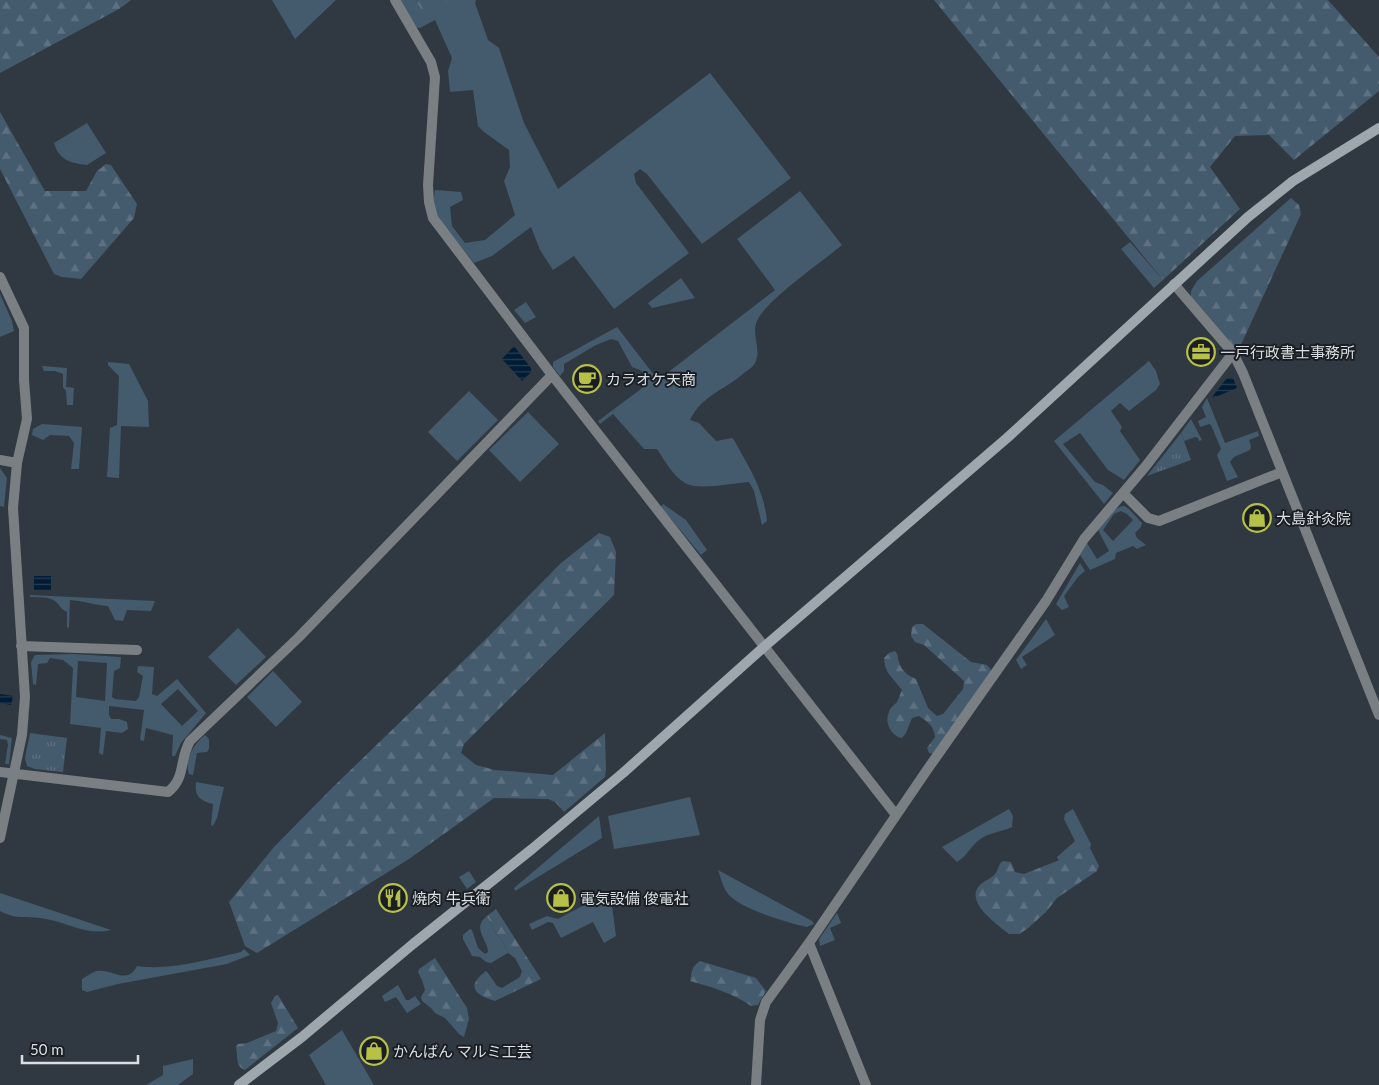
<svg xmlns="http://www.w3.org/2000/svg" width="1379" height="1085" viewBox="0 0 1379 1085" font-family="Lato,'Noto Sans JP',sans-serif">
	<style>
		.green { fill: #445a6d; fill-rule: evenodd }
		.forest { fill: url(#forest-firs) }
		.park { fill: url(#park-tufts) }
		.water { fill: url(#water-rules) }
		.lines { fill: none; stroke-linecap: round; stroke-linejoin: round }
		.street { stroke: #7a7f83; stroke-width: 10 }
		.secondary { stroke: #9fa7ae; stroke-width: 10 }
		.labels { text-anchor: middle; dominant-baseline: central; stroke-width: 4; stroke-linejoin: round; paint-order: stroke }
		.poi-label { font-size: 15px; fill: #dadfe5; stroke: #1b1f23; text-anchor: start }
	</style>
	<defs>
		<pattern id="forest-firs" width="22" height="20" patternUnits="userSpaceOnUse" patternTransform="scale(1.25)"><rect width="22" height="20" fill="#445a6d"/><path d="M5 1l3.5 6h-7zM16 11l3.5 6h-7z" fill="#5e7182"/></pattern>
		<pattern id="park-tufts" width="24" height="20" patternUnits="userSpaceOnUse" patternTransform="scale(1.25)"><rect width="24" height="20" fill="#445a6d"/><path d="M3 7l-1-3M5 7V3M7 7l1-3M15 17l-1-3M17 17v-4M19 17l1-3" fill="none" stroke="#5e7182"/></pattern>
		<pattern id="water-rules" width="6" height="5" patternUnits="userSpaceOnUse" patternTransform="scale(1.25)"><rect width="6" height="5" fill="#011d35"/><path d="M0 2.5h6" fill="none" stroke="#253d52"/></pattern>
	</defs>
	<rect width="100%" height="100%" fill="#303941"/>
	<path class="green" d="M272 0H336L295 39Z
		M399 0H476L475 3 488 40 499 48 524 123 558 189 710 73 791 178 702 244 647 174 640 169 634 174 636 183 689 253 614 309 574 256 553 270 540 250 531 227 492 256 474 263 438 218 433 203 435 190 461 192 463 200 450 207 452 226 465 243 485 240 515 215 504 181 510 167 509 150 484 132 478 126 473 90 450 92 448 71 452 58 435 20 420 28 414 27Z
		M87 123 106 153 87 165C70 163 59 160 54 143Z
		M800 191 842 245C822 262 766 300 757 321 751 334 762 350 755 363 753 367 748 370 744 373 725 390 702 395 690 420L699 423 716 441 732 438 734 440C749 467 764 490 767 521L762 525 754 491 749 482C732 483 699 491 685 483 673 476 665 461 657 449H644L613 414 600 424 598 421 645 386 646 376 640 370 632 367 618 341 611 339 596 345 564 364V371L560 376 553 367V362L617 327 658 380 775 290 737 239Z
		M1130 242 1163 280 1154 288 1121 249Z
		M681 278 695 298 652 308 648 303Z
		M0 294 12 321 14 331 0 337Z
		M526 302 536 317 525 323 514 310Z
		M1149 361 1156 371 1160 384 1156 390 1129 411 1120 403 1111 411 1122 427 1120 431 1140 460 1124 480 1108 470 1080 433 1063 444 1095 482 1103 485 1113 493 1104 504 1054 441Z
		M108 362 129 364 148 401 149 427 121 426 119 478 107 477 110 428 117 425 119 376 108 365Z
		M42 366 67 368 66 387 74 388 73 405H67L66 391 63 387V374L55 371H44Z
		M469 391 498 420 457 461 428 432Z
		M1207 398 1225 443 1258 431 1259 436 1249 440 1251 446 1250 450 1234 457 1230 462 1238 477 1227 481 1217 455 1221 449 1211 425 1209 424 1200 427 1198 421 1206 417 1202 407Z
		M528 412 559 444 520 482 489 450Z
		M1191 419 1202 440 1199 441 1198 438 1195 437 1184 441 1181 433Z
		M42 424 82 427 79 469H71L74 443 69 436 50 435 43 440 32 435 33 429Z
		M0 468 7 478 4 507 0 506Z
		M663 504 686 520 707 550 701 555 661 507Z
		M1124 506 1129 509 1142 523 1141 527 1135 533 1137 538 1146 545 1137 549 1133 546 1116 553 1115 559 1090 570 1080 555 1087 543 1097 559 1109 551 1098 530C1105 521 1112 507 1124 506ZM1121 511 1127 514 1133 520 1113 541 1103 530 1114 514Z
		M1080 563 1085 571 1078 577 1064 596 1069 607 1062 610 1056 604Z
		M30 595 155 601 151 611 127 610 123 621 115 620 108 606C94 605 84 601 70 600L69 628 67 627V612C60 609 60 605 55 601 49 596 37 598 30 597Z
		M1046 619 1055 635 1022 657 1027 665 1021 669 1016 660Z
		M238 628 266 657 236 685 208 657Z
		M74 654 121 657 120 668 114 671 112 697 115 699 136 701 139 697 143 676 137 672 138 666 154 667 152 694 157 696 177 679 206 713 181 743 175 756H172L173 735 146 728 144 741 140 740 144 710 109 706V715L111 719H119L127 722 128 729 122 733 106 731 103 755 99 753 101 728 70 724 73 668 63 660 50 658 47 663 38 664 36 685 33 684 31 662 35 655ZM78 661 107 663 105 701 76 697ZM178 689 198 711 182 726 161 704Z
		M273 671 302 702 276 727 247 697Z
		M0 735 12 738 9 764H5L8 745 7 740 0 739Z
		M205 735 209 739V749L207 752 197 753 193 775 189 774C184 759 194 744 205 735Z
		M196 782 224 787 217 818 213 826 211 825 213 804C201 801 194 797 196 782Z
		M690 797 700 835 614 849 608 816Z
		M1009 809 1013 816 1012 827C1001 832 990 832 979 840 971 846 967 856 957 862L942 847Z
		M1073 809 1091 844 1090 848 1059 861 1057 857 1075 841 1064 819 1065 814Z
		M599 816 602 838 515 891 514 888Z
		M718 870 812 921 814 924 807 927C788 923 741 909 729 895 723 889 721 878 718 870Z
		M469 871 476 882 467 889 459 877Z
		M610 891 616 936 604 943 593 922 561 938 553 923 548 922 532 930 529 924 547 916 558 919 584 905V896Z
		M0 893 111 930C87 936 69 923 46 919 27 915 19 921 0 911Z
		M837 913 841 923 830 928 835 940 820 946 819 939Z
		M487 916 496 934 502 940 508 953 491 963 486 962 480 957 472 956 463 939V935L470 929 472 930 478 948 485 954 488 952C488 940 471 928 487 916Z
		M244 949 250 955 227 964 118 984 87 992 82 990V979C86 977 92 972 97 971 112 968 127 986 137 966 168 971 211 959 241 952Z
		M398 985 406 1000H409L415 996 421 1004 407 1013 396 997 385 1002 382 996Z
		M342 1030 374 1085H326L309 1055Z
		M193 1059V1074L178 1085H146L163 1075V1066Z"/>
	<path class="forest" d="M0 0H131L119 9 0 73Z
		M419 0H455L440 4 427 12 422 11 417 2Z
		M934 0H1328L1379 57V91L1294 160 1269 135 1235 136 1210 167 1240 209 1163 280Z
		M0 112 45 191H86L97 171 106 164 111 165 137 204 134 218 81 279 62 277 54 274 0 169Z
		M1291 198 1299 205 1301 214 1239 349 1233 351 1190 304 1191 291 1197 281Z
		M599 533 610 537 616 552 614 595 464 744 461 753 476 765 495 770 553 775 605 733 606 769 605 777 564 812 555 802 548 799 494 798 409 859 257 953 245 946 229 902 274 847 332 788 489 636 561 563Z
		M916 624H923L971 662 987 665 991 670 995 680 935 754 929 753 927 748 935 737C934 726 928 722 919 716L912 718 906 733 902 738C891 736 884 722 889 712 890 708 894 705 897 702 899 698 900 694 902 690L888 673 885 666 884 658 889 653 895 651C899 655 897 657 899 662 901 671 909 676 916 679L928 708 937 716 943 714 963 689 964 681 924 645 915 642 911 636 912 627Z
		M1090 848 1099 866 1097 871 1057 898 1046 912 1027 929 1019 934H1009C998 925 965 903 979 886 983 881 991 879 995 874 999 869 998 864 1003 861L1011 862 1015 872 1024 874Z
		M496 909 541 979 495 1001C474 995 466 986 486 971L488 973 497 986 502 988 520 977 522 971 515 958 508 953 502 940 496 934 487 916Z
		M435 958 467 1008 469 1019 464 1037 460 1035 445 1018 435 1013 431 1008 422 1001 421 997 425 990 422 980 418 972 419 969Z
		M700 961 756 978 766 991 758 1005 751 1006C733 993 711 987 690 981 692 972 691 967 700 961Z
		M278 995 298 1028 245 1070 241 1068 238 1064 236 1046 238 1044 247 1043 276 1031 278 1023 271 1003 275 996Z"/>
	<path class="park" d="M1181 433 1191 460 1147 476Z
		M30 733 67 738 63 772 35 769 27 766 25 758Z"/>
	<path class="water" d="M514 346 531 368V372L522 381 502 359Z
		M1227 378H1233L1237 388 1213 398 1212 397Z
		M34 576H51V590H34Z
		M0 694 13 696 11 705 0 703Z"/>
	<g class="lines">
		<path class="street" d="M395 0 431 62 435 77 428 185 429 202 433 218 552 375 896 815
			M0 277 24 328V380L27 419 17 463 13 508 25 697 22 735 0 838
			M1174 284 1233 353 1243 373 1379 715
			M0 460 17 463
			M1123 493 1148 518 1159 521 1282 472
			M21 646 137 650
			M0 772 168 792C186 778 179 760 190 741L298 638 552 375
			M809 943 866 1085
			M756 1085 760 1020 766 1002 809 943 927 770 1046 601 1084 539 1145 467 1233 353"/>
		<path class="secondary" d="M239 1085 302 1037 413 944 532 849 623 773 765 646 1007 438 1248 217 1293 181 1379 128"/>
	</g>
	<defs>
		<symbol id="office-ring" viewBox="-11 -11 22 22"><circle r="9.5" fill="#1b1f23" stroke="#b8c147" stroke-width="1.5"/><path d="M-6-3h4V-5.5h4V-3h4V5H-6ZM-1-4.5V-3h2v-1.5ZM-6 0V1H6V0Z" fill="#b8c147"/></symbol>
		<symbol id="cafe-ring" viewBox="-11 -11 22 22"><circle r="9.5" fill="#1b1f23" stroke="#b8c147" stroke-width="1.5"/><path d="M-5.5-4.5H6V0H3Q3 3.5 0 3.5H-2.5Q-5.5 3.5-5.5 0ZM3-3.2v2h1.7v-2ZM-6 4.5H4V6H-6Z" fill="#b8c147"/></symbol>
		<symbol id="shop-ring" viewBox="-11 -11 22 22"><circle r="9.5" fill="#1b1f23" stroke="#b8c147" stroke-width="1.5"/><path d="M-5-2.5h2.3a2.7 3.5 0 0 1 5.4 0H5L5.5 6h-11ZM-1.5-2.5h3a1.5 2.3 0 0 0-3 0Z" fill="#b8c147"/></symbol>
		<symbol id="restaurant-ring" viewBox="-11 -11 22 22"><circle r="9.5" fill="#1b1f23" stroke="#b8c147" stroke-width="1.5"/><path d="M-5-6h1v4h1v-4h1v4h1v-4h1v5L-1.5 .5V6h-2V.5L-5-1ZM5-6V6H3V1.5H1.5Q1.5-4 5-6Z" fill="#b8c147"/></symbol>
	</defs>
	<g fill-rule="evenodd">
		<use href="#office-ring" x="1185" y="336" width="32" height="32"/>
		<use href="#cafe-ring" x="571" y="363" width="32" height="32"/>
		<use href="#shop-ring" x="1241" y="502" width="32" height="32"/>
		<use href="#restaurant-ring" x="377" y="882" width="32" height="32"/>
		<use href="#shop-ring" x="545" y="882" width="32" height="32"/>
		<use href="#shop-ring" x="358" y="1035" width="32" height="32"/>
	</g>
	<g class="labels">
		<g class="poi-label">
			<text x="1220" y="352">一戸行政書士事務所</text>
			<text x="606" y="379">カラオケ天商</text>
			<text x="1276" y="518">大島針灸院</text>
			<text x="412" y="898">焼肉 牛兵衛</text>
			<text x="580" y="898">電気設備 俊電社</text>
			<text x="393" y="1051">かんばん マルミ工芸</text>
		</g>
	</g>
	<path d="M22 1055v8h116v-8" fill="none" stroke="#dadfe5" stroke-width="2.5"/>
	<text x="30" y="1055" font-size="15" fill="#dadfe5" stroke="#1b1f23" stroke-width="4" paint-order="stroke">50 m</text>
</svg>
